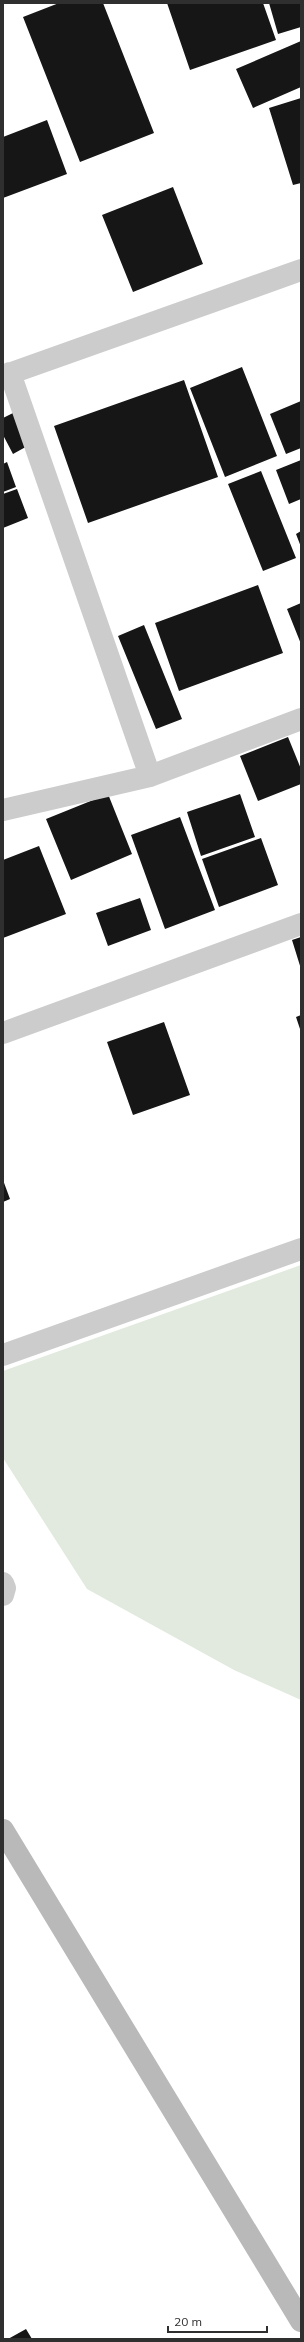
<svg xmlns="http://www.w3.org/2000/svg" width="304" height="2342" viewBox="0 0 304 2342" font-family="Mulish,sans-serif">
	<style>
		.green { fill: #e2eadf }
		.building { fill: #161616 }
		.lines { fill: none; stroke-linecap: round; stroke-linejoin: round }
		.street { stroke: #ccc; stroke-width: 22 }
		.secondary { stroke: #b9b9b9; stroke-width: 22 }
	</style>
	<rect width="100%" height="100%" fill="#fff"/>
	<path class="green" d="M301 1265V1700L234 1670 87 1589 3 1458V1371Z"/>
	<path class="building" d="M59 3H103L154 133 80 162 23 17Z
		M167 3H263L276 40 190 70Z
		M269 3H301V27L278 34Z
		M301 41V87L253 108 236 69Z
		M301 98V183L293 185 269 108Z
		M47 120 67 174 3 198V137Z
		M173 187 203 264 133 292 102 215Z
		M242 367 277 456 225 477 190 388Z
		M184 380 218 477 88 523 54 426Z
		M301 401V448L286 454 270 414Z
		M15 412 31 444 13 454 3 435V418Z
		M301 460V499L289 504 276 470Z
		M7 462 16 487 3 492V464Z
		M261 471 296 558 263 571 228 484Z
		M17 489 28 518 3 528V494Z
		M301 531V547L296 534Z
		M258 585 283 653 179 691 155 623Z
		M301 603V644L287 609Z
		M144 625 182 719 156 729 118 636Z
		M288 737 301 769V784L258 801 240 756Z
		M108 794 132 854 71 880 46 819Z
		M240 794 255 837 201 856 187 812Z
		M180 817 215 910 165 929 131 835Z
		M261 838 278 885 219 907 202 859Z
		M39 846 66 914 3 938V860Z
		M140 898 151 930 108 946 96 913Z
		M301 937V969L292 940Z
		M301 1015V1032L296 1017Z
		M164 1022 190 1095 133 1115 107 1042Z
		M3 1180 10 1199 3 1202Z
		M26 2329 32 2339H8Z"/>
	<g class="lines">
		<path class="street" d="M10 373 150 776
			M3 376 301 270
			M3 810 150 776 301 719
			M3 1033 301 924
			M3 1355 301 1249
			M3 1583 5 1588 3 1595"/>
		<path class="secondary" d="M3 1830 301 2321"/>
	</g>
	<rect width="304" height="2342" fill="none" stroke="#2f2f2f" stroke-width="8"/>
	<path d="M168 2326v6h99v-6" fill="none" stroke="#2f2f2f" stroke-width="2"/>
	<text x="174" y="2326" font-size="12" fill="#2f2f2f" stroke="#ffffff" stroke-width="3" paint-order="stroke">20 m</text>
</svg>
